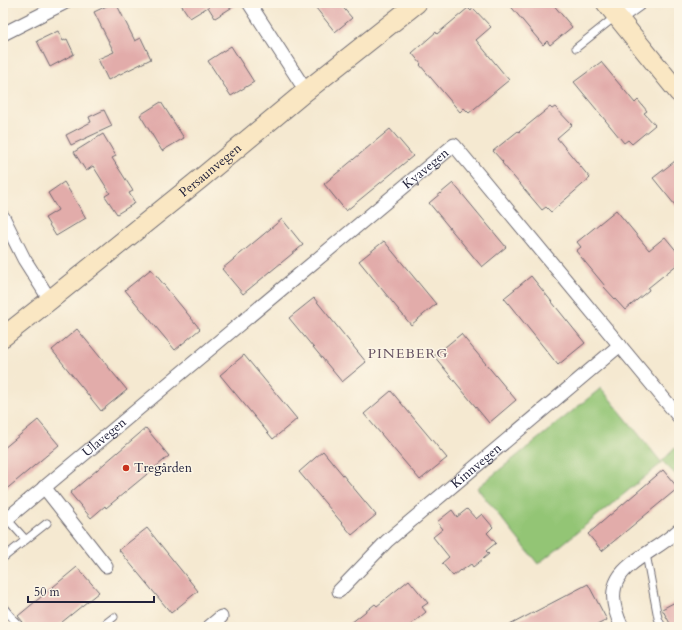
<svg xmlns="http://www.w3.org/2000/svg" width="682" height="630" viewBox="0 0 682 630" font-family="Cardo,serif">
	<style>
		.green { fill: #93c575; stroke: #5a7458 }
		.building { fill: #e2acaa }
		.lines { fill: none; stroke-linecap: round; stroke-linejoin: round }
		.lane-casing { stroke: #6c6870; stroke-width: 9 }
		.street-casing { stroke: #6c6870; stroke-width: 15 }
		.secondary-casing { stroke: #6c6870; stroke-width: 21 }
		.lane { stroke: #fff; stroke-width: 7 }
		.street { stroke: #fff; stroke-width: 13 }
		.secondary { stroke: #fae7c3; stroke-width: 19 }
		.poi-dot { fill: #c8321e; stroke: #fcf5e5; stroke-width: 1.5 }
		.labels { text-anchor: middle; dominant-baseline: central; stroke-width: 3; stroke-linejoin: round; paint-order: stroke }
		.street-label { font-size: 13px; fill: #22223b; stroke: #fcf5e5 }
		.poi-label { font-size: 13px; fill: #22223b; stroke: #fcf5e5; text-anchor: start }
		.neighbourhood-label { font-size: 14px; letter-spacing: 1px; fill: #655262; stroke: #fcf5e5 }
	</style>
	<rect width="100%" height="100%" fill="#fcf5e5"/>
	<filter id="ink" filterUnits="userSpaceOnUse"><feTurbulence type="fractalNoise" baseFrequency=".025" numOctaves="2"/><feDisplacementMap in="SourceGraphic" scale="8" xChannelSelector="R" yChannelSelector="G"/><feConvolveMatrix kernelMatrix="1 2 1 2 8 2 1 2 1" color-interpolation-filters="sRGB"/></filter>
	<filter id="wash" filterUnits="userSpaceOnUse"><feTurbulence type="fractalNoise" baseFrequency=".012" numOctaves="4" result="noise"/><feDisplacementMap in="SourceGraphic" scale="16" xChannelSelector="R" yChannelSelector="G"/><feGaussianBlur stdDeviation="0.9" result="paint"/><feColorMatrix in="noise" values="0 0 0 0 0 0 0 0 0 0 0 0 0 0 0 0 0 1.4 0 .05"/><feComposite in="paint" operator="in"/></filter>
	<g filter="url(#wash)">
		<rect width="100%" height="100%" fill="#f5e9d1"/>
		<path class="green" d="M601 388 662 463 538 564 477 488Z
			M675 448 679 452V478L662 461Z"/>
		<g id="blocks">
			<path class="building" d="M113 3H116L135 41 141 38 151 59 108 80 98 59 114 52 94 12Z
				M180 3H239L215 18 208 7 190 18Z
				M312 3H339L352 18 335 32Z
				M508 3H552L572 27 550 45 547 41 543 45Z
				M468 8 471 11 473 8 491 27 476 40 509 80 469 113 464 108 460 112 420 65 421 64 412 53 436 32 437 34Z
				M58 31 63 41 67 39 74 54 50 67 37 41Z
				M231 46 254 82 231 96 208 61Z
				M601 62 635 103 638 100 647 111 644 113 655 125 632 144 628 140 624 143 574 82Z
				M161 102 184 138 162 151 140 115Z
				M550 107 552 109 555 107 572 125 557 138 590 178 551 212 546 207 542 210 502 163 503 162 493 151 518 131 519 132Z
				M104 110 112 126 71 145 66 135 91 122 89 117Z
				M390 129 413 156 346 211 324 184Z
				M103 134 116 156 112 158 133 191 129 193 135 203 117 214 105 196 110 193 93 166 86 171 74 152Z
				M679 158V210L653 178Z
				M64 182 86 218 56 236 45 218 58 210 48 193Z
				M453 183 506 247 482 267 429 203Z
				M616 210 649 250 665 237 679 254V263L648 288 649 290 625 310 604 287 605 286 576 251 581 247 577 242Z
				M282 219 303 245 243 294 222 269Z
				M384 241 436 304 411 325 359 261Z
				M151 269 200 329 175 350 125 290Z
				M531 276 585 343 558 365 504 298Z
				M314 298 366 362 342 382 289 318Z
				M77 329 127 390 101 411 52 350Z
				M461 334 516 400 489 423 434 356Z
				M244 355 297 419 273 439 220 375Z
				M391 391 447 458 420 480 364 414Z
				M38 420 59 445 3 492V449Z
				M146 428 169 456 106 508 105 506 91 518 70 493Z
				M323 451 376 515 352 535 299 472Z
				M663 470 678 488 602 551 588 534Z
				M467 509 476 519 482 514 493 527 487 533 496 543 486 551 489 554 473 567 471 564 461 571 460 570 453 576 442 563 449 557 433 537 443 529 437 522 452 510 457 517Z
				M147 528 198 591 171 613 119 550Z
				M77 567 99 592 56 627H27L18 616Z
				M409 580 428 603 422 607 426 612 408 627H346L375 604 377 606Z
				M588 584 607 620 593 627H506Z
				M679 600V627H672L662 609Z"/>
		</g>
	</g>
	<g filter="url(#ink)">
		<use href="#blocks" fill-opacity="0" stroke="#6c6870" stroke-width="1"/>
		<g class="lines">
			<defs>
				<path id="lane" d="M576 48 616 16
					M7 519 26 540
					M646 554 658 618 662 627
					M3 558 47 523
					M3 607 20 627
					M101 627 114 617"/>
				<g id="street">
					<path d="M249 3 306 91"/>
					<path d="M618 19 640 3"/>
					<path d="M3 34 64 3"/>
					<path d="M3 217 24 259 50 300"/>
					<path d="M44 487 106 566"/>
					<path id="s1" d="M3 522 454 145 679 417"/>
					<path id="s2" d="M339 591 387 541 620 345"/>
					<path d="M209 627 221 617"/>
					<path d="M622 627C593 568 644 562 679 530"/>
				</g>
				<g id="secondary">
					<path d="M606 3 679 93"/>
					<path id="s3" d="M3 337 50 300 200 179 306 91 417 3"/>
				</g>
			</defs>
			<use href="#lane" class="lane-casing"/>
			<use href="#street" class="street-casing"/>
			<use href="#secondary" class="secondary-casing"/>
			<use href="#lane" class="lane"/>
			<use href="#street" class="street"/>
			<use href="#secondary" class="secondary"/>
		</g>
	</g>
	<circle class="poi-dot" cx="126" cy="468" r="4"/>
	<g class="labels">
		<g class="street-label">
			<text stroke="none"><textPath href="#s1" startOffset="551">Kyavegen</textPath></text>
			<text stroke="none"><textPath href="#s3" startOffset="266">Persaunvegen</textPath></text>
			<text stroke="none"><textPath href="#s1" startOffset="132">Ulavegen</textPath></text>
			<text stroke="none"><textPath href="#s2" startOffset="186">Kinnvegen</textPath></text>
		</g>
		<g class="poi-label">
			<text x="134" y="468">Tregården</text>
		</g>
		<g class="neighbourhood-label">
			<text x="408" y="353">PINEBERG</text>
		</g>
	</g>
	<rect width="682" height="630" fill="none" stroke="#fcf5e5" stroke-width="16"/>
	<path d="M28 596v6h126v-6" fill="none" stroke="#22223b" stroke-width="2"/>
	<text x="34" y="596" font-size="12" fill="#22223b" stroke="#fcf5e5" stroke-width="3" paint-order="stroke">50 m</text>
</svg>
